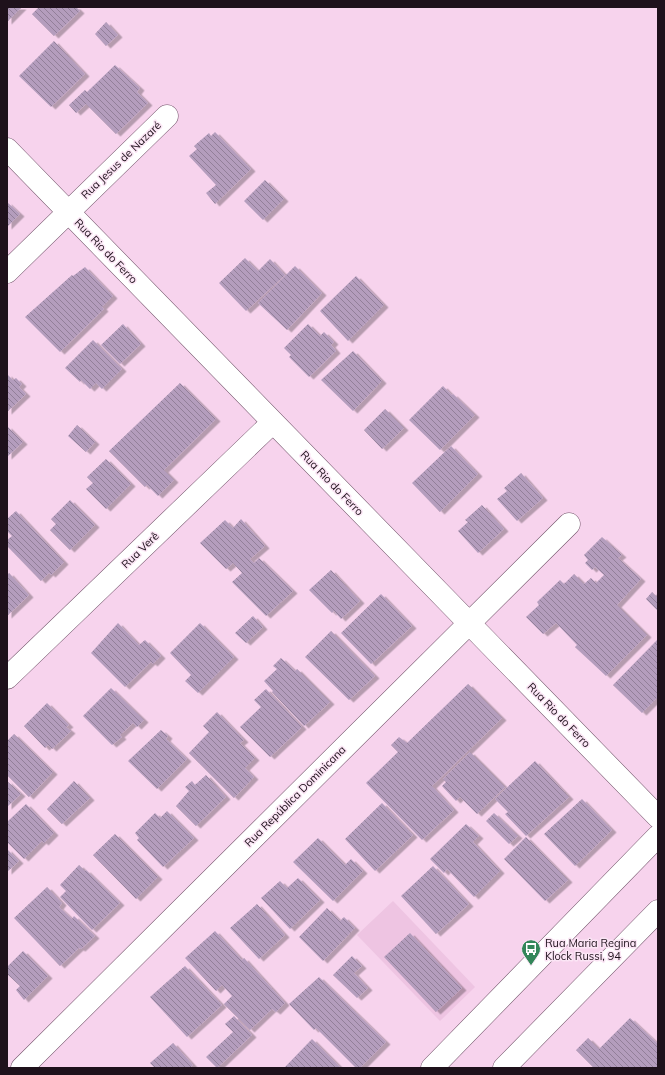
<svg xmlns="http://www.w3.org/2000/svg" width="665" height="1075" viewBox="0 0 665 1075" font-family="Mulish,sans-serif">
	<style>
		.built { fill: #eec4e2 }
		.building { fill: url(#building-back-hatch); filter: url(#shadow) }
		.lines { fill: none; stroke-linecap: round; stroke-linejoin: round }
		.minor-casing { stroke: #705268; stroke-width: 23 }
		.minor { stroke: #fff; stroke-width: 22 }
		.labels { text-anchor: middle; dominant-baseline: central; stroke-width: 3; stroke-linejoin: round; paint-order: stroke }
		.street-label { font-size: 11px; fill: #1e111b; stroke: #fbe5f5 }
		.poi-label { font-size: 11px; fill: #1e111b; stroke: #fbe5f5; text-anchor: start }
	</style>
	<defs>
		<pattern id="building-back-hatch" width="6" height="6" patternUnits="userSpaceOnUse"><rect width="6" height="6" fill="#b49dbd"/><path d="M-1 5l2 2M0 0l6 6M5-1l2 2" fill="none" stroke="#927f99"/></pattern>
		<filter id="shadow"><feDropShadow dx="4.5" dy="2.5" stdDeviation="0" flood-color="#0004"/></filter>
	</defs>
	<rect width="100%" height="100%" fill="#f7d3ed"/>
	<path class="built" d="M393 901 475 987 440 1021 357 935Z"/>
	<path class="building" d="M7 7H22L7 22Z
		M39 7H76L80 11 54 36 32 14Z
		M106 22 118 35 106 46 95 34Z
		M54 41 85 74 51 107 19 76Z
		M115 65 140 88 137 92 148 103 116 134 86 104 76 113 69 105 85 90 87 92Z
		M215 132 251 169 215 204 206 193 216 185 189 156 197 149 194 146 209 133 211 136Z
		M265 180 284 199 263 220 244 201Z
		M7 202 20 214 7 227Z
		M245 258 258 271 270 259 285 275 246 311 219 283Z
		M295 266 322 293 287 330 258 303Z
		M85 267 113 296 102 307 104 309 60 352 25 317 72 275 73 276Z
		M356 276 384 305 348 341 320 311Z
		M123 324 141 344 120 364 101 345Z
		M308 324 320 336 324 332 334 342 331 345 336 351 309 377 289 357 291 355 284 348Z
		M93 340 122 369 102 389 96 383 90 389 81 380 80 382 65 368Z
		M353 351 382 381 353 411 321 380Z
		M7 374 13 380 16 378 22 384 19 387 26 394 7 412Z
		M180 383 216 419 164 470 174 480 158 496 147 485 145 487 109 451Z
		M443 386 452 395 453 394 475 415 440 450 409 420Z
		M385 409 404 428 382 449 364 430Z
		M77 425 95 442 86 452 68 436Z
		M7 426 23 442 7 457Z
		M451 446 478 474 440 512 412 483Z
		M106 459 131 484 106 509 86 489 93 483 87 477Z
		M521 473 543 498 517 521 497 499 507 491 504 488Z
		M70 500 95 525 70 550 50 530 56 524 51 519Z
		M482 505 504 529 478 553 458 531 468 522 465 520Z
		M16 511 64 562 51 575 49 573 41 581 7 546V540L12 536 7 531V519Z
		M241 519 265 546 250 559 254 563 259 558 293 591 266 616 232 582 242 573 233 563 226 569 200 543 225 520 233 528Z
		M602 537 622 555 618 558 641 579 617 605 647 635 606 676 575 647 577 645 556 623 543 634 526 617 539 605 537 602 560 580 564 584 574 574 584 584 591 578 596 583 604 575 595 567 592 570 585 563 588 560 584 555Z
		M331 570 360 601 341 619 334 611 332 613 309 590Z
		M9 573 29 595 7 616V575Z
		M652 592 658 598V611L646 599Z
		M381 594 412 626 371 664 341 633Z
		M253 616 263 627 246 643 235 633Z
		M118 623 139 645 145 640 161 656 153 664 151 662 125 687 91 653Z
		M200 623 234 657 198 693 185 681 191 675 170 653Z
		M331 631 375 676 349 700 305 657Z
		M657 640 658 641V697L642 713 613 685Z
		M281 658 295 671 297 669 330 702 304 726 272 692 273 691 264 681 277 669 273 666Z
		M468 684 502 718 432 786 454 810 422 840 366 783 398 752 391 745 399 737 407 743Z
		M111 688 144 720 137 727 133 723 120 735 122 737 112 745 83 716Z
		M266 689 302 727 270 757 240 727 261 707 254 700Z
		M47 703 69 725 66 727 71 731 52 749 48 745 45 748 24 726Z
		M217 712 244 740 240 743 255 758 245 768 254 777 234 798 189 753 209 732 203 726Z
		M161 730 168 736 166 739 187 759 157 789 128 761Z
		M14 734 53 772 29 797 7 775V741Z
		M470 752 505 787 477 814 460 797 456 801 442 786 446 782 443 779Z
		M535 761 569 797 526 836 505 814 508 812 495 799Z
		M206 775 226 797 196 826 176 806 189 791 185 787 192 781 195 785Z
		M7 781 21 794 7 807Z
		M74 781 90 798 62 824 47 809Z
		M582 799 612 830 575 866 544 834Z
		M382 803 413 835 375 871 345 839Z
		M26 804 54 833 44 843 42 841 24 859 7 842V822Z
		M167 811 194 838 163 867 137 840 139 838 135 833 155 813 160 818Z
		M494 813 518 836 509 844 486 821Z
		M466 824 479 836 473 842 500 871 474 897 447 869 444 873 430 859Z
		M115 834 158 877 136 899 93 855Z
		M526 837 568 880 545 901 504 859Z
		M318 838 345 865 351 859 363 871 333 901 293 862Z
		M7 849 19 861 7 872Z
		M79 865 85 871 86 870 120 903 92 930 60 897 66 891 60 885Z
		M433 866 469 904 436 934 401 896Z
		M298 878 320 900 290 929 261 898 280 881 287 888Z
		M47 887 62 903 59 907 72 919 74 916 95 936 81 949 79 948 60 966 14 918Z
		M257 904 285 935 259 959 230 928Z
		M327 908 340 921 344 917 355 928 323 961 299 937Z
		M215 931 242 960 244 958 285 1003 276 1012 272 1009 250 1030 224 1004 232 996 222 985 216 991 185 958Z
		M410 933 462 988 436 1012 384 957Z
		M23 951 48 976 24 1000 16 990 20 986 7 974V967Z
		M352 956 362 966 354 973 368 988 357 998 333 975Z
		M185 966 222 1005 187 1037 150 997Z
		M319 977 386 1042 360 1068H356L316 1028 314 1030 289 1004Z
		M234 1016 252 1035 217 1068 206 1057 233 1032 225 1024Z
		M630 1018 658 1044V1068H594L576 1050 588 1038 599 1049Z
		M312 1039 341 1068H286L285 1067Z
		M173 1043 193 1065 190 1068H155L150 1063Z"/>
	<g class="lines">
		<defs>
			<path id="minor" d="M7 149 658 817
				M7 272 167 116
				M7 678 273 422
				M22 1068 569 524
				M432 1068 658 836
				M504 1068 658 911"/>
		</defs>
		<use href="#minor" class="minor-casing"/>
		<use href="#minor" class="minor"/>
	</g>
	<defs>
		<symbol id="bus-pin" viewBox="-11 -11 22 30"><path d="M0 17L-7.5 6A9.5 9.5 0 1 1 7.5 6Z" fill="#338659" stroke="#fbe5f5"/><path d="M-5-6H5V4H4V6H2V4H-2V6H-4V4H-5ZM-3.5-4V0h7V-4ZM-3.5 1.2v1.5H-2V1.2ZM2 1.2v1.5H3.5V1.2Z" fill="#fff"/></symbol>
	</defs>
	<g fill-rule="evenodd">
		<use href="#bus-pin" x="520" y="938" width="22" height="30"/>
	</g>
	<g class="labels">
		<g class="street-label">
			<text transform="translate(121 160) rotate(-44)">Rua Jesus de Nazaré</text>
			<text transform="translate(106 251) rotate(46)">Rua Rio do Ferro</text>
			<text transform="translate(332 483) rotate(46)">Rua Rio do Ferro</text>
			<text transform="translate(140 550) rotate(-44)">Rua Verê</text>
			<text transform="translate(559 715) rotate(46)">Rua Rio do Ferro</text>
			<text transform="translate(295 796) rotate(-45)">Rua República Dominicana</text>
		</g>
		<g class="poi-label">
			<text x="545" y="943">Rua Maria Regina<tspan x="545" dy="13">Klock Russi, 94</tspan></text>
		</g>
	</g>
	<rect width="665" height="1075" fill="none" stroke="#1e111b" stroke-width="16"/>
</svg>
